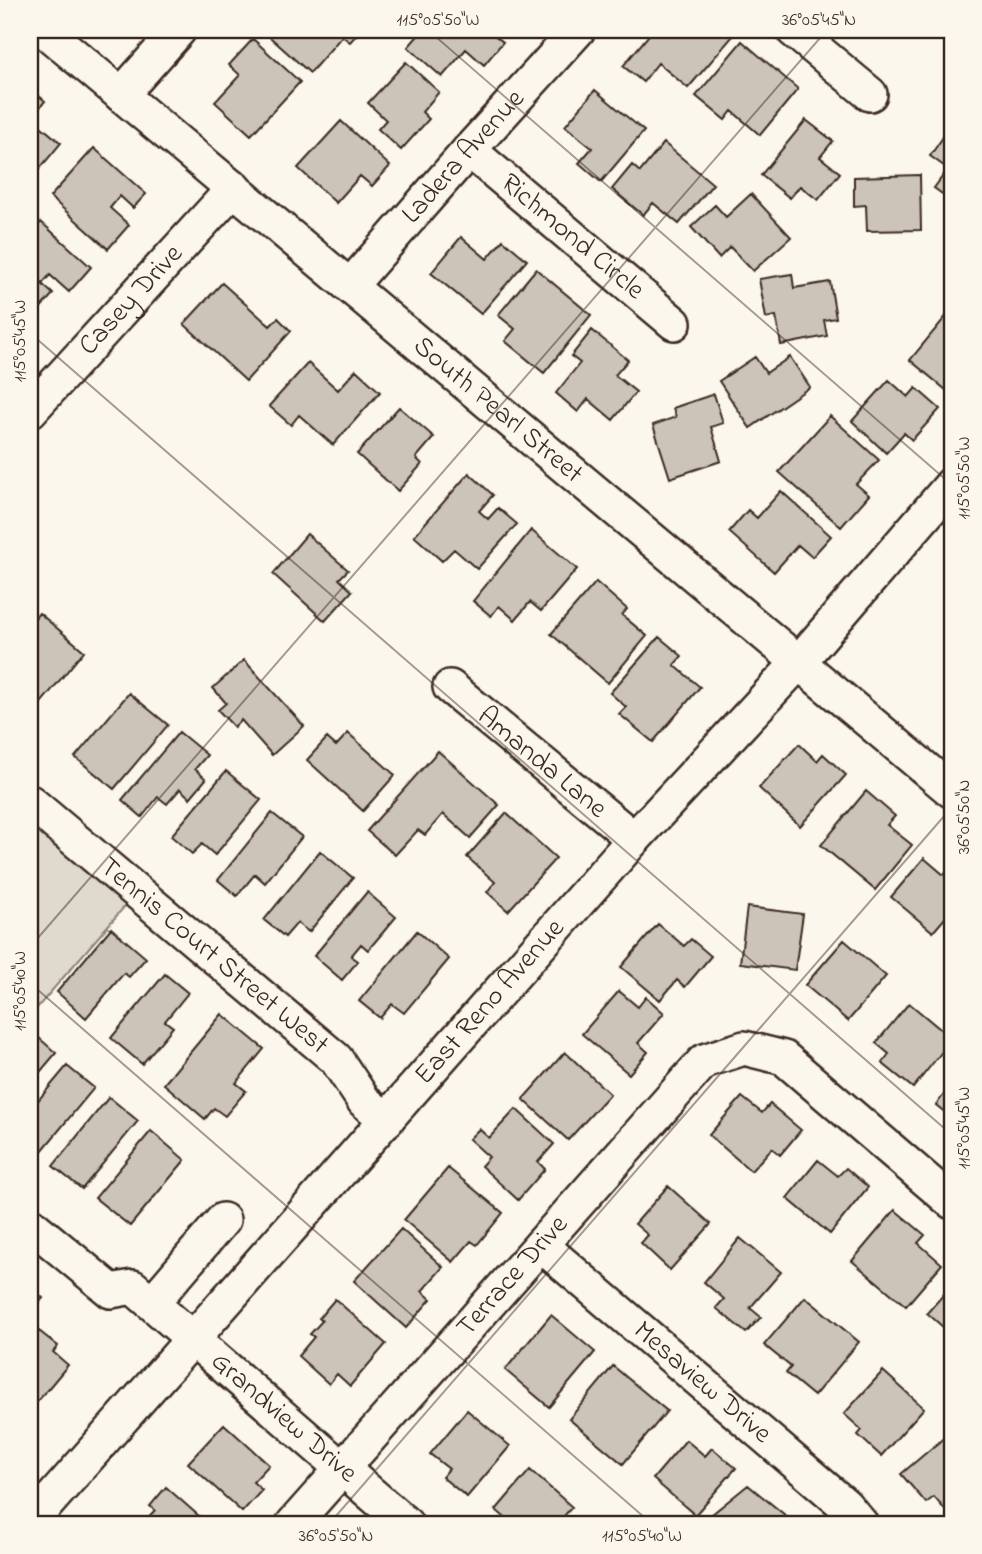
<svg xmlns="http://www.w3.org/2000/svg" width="982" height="1554" viewBox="0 0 982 1554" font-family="'Indie Flower',sans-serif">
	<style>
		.green { fill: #dfd9ce; stroke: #8d8276; stroke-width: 2 }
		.building { fill: #ccc4b9; stroke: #3b2a1e; stroke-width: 2 }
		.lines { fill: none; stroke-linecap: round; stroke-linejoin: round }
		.minor-casing { stroke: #3b2a1e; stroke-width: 38 }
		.minor { stroke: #fbf7ec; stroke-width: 33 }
		.ticks { fill: none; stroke: #3b2a1e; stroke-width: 2; stroke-opacity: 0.45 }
		.labels { text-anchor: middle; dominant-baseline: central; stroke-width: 5; stroke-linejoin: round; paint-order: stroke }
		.street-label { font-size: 28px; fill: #3b2a1e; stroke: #fbf7ec }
		.neatline { fill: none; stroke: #3b2a1e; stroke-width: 2.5 }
		.ticks-label { font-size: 18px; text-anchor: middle; fill: #3b2a1e }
	</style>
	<rect width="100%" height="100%" fill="#fbf7ec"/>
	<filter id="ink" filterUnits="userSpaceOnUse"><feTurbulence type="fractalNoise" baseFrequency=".0143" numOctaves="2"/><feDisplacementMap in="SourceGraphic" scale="14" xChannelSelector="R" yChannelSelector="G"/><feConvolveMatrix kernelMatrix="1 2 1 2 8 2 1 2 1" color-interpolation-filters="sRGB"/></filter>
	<g filter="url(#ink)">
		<path class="green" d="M30 802 137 892 30 1016Z"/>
		<path class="building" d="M262 30H361L350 42 342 36 310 73Z
			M423 30H488L503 42 484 65 466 49 442 77 408 47Z
			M653 30H725L733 36 688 88 658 63 643 82 623 66Z
			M253 39 300 82 251 135 215 102 240 75 229 65Z
			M742 41 798 89 760 135 732 111 725 120 696 96Z
			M406 62 439 92 422 112 429 119 401 150 378 129 386 120 368 103Z
			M30 88 45 101 31 118 61 143 32 178 30 176Z
			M595 90 644 131 601 182 579 163 592 148 565 126Z
			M806 120 833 141 820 157 840 173 818 200 800 186 790 198 761 175Z
			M341 121 390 166 372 186 360 176 336 203 298 168Z
			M952 124V201L934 188 948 169 930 156Z
			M664 143 713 184 679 224 653 203 643 215 612 189 632 165 640 172Z
			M94 148 146 194 133 208 120 196 110 208 129 225 108 249 50 197Z
			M920 175 921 230 867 231 866 205 854 206V177Z
			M751 194 791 237 753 271 730 247 719 258 691 227 715 205 726 217Z
			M41 222 91 267 69 292 50 275 42 284 53 294 36 313 30 308V235Z
			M461 237 487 259 503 240 527 260 481 314 431 273Z
			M536 269 591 315 544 373 505 341 515 329 498 315Z
			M792 274 794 288 830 282 836 318 824 320 827 336 781 345 776 316 766 318 759 279Z
			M222 283 270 326 278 318 291 331 246 381 184 324Z
			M952 309V395L910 360Z
			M592 330 628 360 615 375 636 392 613 420 588 399 578 412 556 393 580 363 571 356Z
			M755 357 766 373 790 357 810 387 750 428 719 381Z
			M308 363 338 390 356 370 380 392 333 445 299 415 291 425 269 406Z
			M889 380 908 397 916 388 940 409 912 440 904 433 886 453 852 421Z
			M714 394 723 423 711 427 721 461 670 478 653 425 676 417 673 408Z
			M399 407 434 437 416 458 422 464 398 491 357 454Z
			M830 416 879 460 856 484 869 495 841 527 779 472Z
			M469 473 493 495 479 511 488 519 498 508 517 524 477 569 454 549 442 561 414 536Z
			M781 491 831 536 812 557 798 545 774 572 729 532 748 510 757 518Z
			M531 530 577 569 541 611 530 602 515 620 499 606 491 616 473 601Z
			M307 534 348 570 339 579 352 591 325 621 273 574Z
			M596 582 627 609 622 615 647 636 608 683 551 634Z
			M39 613 84 651 37 708 30 703V652L32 650 30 648V624Z
			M659 637 682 656 674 665 700 687 653 742 619 714 626 707 610 693Z
			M244 660 304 726 272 755 241 720 234 727 218 710 226 703 213 688Z
			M129 693 168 725 114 789 75 757Z
			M179 732 207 755 195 769 206 779 190 798 180 789 167 804 158 797 142 817 122 800Z
			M348 733 395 775 363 811 307 760 327 738 336 746Z
			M799 744 817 761 823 754 846 775 800 826 759 788Z
			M438 751 499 805 470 838 443 814 425 835 418 830 395 855 367 831Z
			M226 771 261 800 215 855 202 844 192 854 171 836Z
			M866 791 895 816 887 825 912 845 875 890 821 845Z
			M272 813 302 837 265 883 255 874 237 896 218 880Z
			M506 813 556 858 508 911 487 892 495 882 467 857Z
			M320 851 353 878 309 932 297 923 285 937 264 920Z
			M924 858 944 875 952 866V910L933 932 891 897Z
			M367 892 396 917 368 950 361 944 351 956 358 961 342 980 314 956Z
			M747 907 803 914 795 970 740 963Z
			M658 924 684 946 691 939 711 956 685 987 677 980 660 1000 621 967Z
			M111 928 146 958 129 977 124 973 86 1018 57 992Z
			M417 931 449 959 404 1013 392 1004 380 1018 359 1001Z
			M844 940 886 976 848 1021 805 985Z
			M165 974 188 993 165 1021 173 1027 142 1064 111 1038Z
			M619 991 638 1007 646 997 664 1013 638 1043 648 1052 629 1074 582 1034Z
			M909 1003 952 1039 913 1088 882 1063 889 1054 876 1043Z
			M222 1014 264 1049 236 1083 246 1091 225 1116 214 1108 205 1119 164 1084Z
			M30 1030 56 1053 30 1084Z
			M565 1052 610 1094 568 1140 523 1099Z
			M67 1066 94 1088 41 1152 30 1143V1110Z
			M952 1084V1118L936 1105Z
			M109 1097 138 1121 82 1189 53 1166Z
			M742 1097 762 1113 770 1104 801 1130 780 1155 772 1148 751 1171 709 1135Z
			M516 1109 554 1144 538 1162 545 1169 518 1200 481 1166 489 1157 469 1139 479 1129 489 1138Z
			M151 1131 185 1160 130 1226 95 1198Z
			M818 1160 838 1176 846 1168 868 1187 830 1234 787 1198Z
			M448 1168 503 1213 477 1245 471 1241 453 1262 404 1220Z
			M668 1186 711 1224 670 1270 641 1243 648 1235 635 1224Z
			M895 1210 925 1235 918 1243 942 1264 906 1306 852 1261Z
			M401 1229 443 1267 422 1291 431 1299 406 1328 354 1281Z
			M740 1238 781 1272 750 1308 761 1317 746 1333 716 1308 724 1299 704 1282Z
			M952 1285V1335L927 1313Z
			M30 1286 43 1298 30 1314Z
			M805 1297 859 1342 814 1396 786 1373 791 1367 764 1345Z
			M335 1299 386 1344 350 1386 337 1374 329 1384 298 1356 314 1337 310 1334 322 1321 319 1318Z
			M551 1315 595 1352 549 1407 505 1370Z
			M39 1331 58 1346 53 1352 68 1365 37 1402 30 1396V1342Z
			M613 1366 667 1411 623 1464 569 1419Z
			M883 1371 924 1408 881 1456 858 1435 862 1430 844 1414Z
			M467 1410 510 1446 467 1497 442 1477 449 1469 430 1454Z
			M224 1424 269 1465 253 1482 262 1490 242 1512 188 1463Z
			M952 1431V1518L934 1497 926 1503 901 1474Z
			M686 1440 705 1456 712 1448 736 1468 695 1515 653 1479Z
			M530 1470 572 1507 557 1524H512L496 1510Z
			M748 1485 796 1524H713L706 1519Z
			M166 1487 208 1524H142L155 1510 150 1506Z"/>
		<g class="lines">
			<defs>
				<g id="minor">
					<path id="s1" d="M44 30 952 791"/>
					<path d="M793 30 870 94"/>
					<path d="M121 95 179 30"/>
					<path id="s2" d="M469 150 674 323"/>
					<path id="s3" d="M350 286 469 150 578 30"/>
					<path id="s4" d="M30 411 234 188"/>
					<path id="s5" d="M450 687 634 839"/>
					<path id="s6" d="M30 802 336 1059 364 1101 387 1120"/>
					<path id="s7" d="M30 1224 111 1291 133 1287 406 1524"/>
					<path id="s8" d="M541 1245 845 1505 861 1524"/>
					<path d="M152 1303 223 1220"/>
					<path id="s9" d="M30 1523 634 839 798 663 952 484"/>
					<path id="s10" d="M293 1524 704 1061 744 1048 784 1058 952 1202"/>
				</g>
			</defs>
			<use href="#minor" class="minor-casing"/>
			<use href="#minor" class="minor"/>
		</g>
	</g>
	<path class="ticks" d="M428 30 952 485M30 333 952 1135M30 947 827 30M30 983 652 1524M329 1524 952 807"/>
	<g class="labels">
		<g class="street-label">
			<text stroke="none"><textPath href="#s3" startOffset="172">Ladera Avenue</textPath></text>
			<text stroke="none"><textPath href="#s2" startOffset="135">Richmond Circle</textPath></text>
			<text stroke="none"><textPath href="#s4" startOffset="150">Casey Drive</textPath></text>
			<text stroke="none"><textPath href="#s1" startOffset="592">South Pearl Street</textPath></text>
			<text stroke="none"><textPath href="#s5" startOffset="119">Amanda Lane</textPath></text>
			<text stroke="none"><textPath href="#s6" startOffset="240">Tennis Court Street West</textPath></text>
			<text stroke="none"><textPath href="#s9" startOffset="695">East Reno Avenue</textPath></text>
			<text stroke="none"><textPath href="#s10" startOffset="331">Terrace Drive</textPath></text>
			<text stroke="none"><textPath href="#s8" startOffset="212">Mesaview Drive</textPath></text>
			<text stroke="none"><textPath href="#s7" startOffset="327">Grandview Drive</textPath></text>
		</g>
	</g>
	<rect width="982" height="1554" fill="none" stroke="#fbf7ec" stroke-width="77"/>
	<rect x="38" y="38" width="906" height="1478" class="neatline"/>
	<g class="ticks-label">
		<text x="438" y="25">115°05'50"W</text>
		<text x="819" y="25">36°05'45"N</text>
		<text transform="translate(19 341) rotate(-90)" y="6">115°05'45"W</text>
		<text transform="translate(963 478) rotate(-90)" y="6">115°05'50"W</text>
		<text transform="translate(963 817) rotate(-90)" y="6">36°05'50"N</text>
		<text transform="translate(19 991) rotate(-90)" y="6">115°05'40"W</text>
		<text transform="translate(963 1128) rotate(-90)" y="6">115°05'45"W</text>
		<text x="336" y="1541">36°05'50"N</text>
		<text x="642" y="1541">115°05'40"W</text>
	</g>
</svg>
